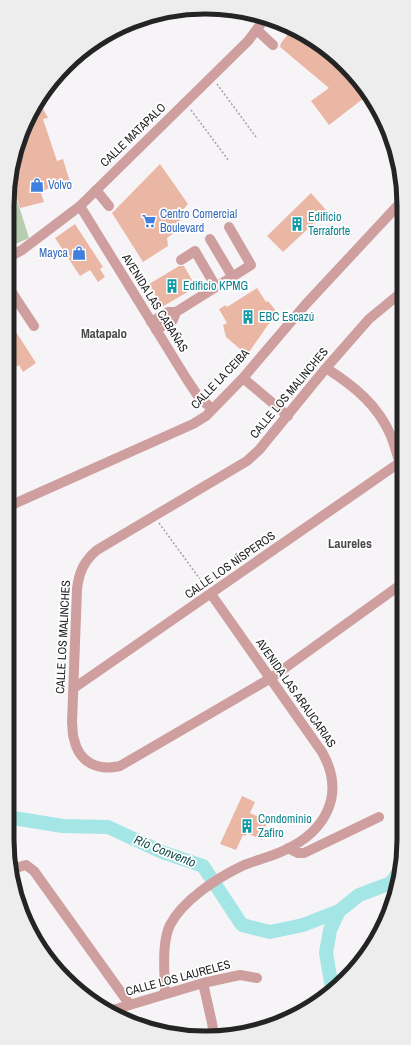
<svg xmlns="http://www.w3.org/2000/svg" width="411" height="1045" viewBox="0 0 411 1045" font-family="'Archivo Narrow',sans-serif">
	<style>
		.green { fill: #b7cdaf }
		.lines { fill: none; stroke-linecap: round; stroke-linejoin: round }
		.river { stroke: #a4e5e5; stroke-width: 14 }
		.building { fill: #ebb7a5 }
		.path { stroke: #a4a2a4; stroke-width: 1.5; stroke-dasharray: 2 2; stroke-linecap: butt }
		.minor { stroke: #ce9f9e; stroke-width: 10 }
		.labels { text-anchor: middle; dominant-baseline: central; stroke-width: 3.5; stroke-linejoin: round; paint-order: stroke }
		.street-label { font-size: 12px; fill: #252425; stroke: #fff }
		.shop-label { font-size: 12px; fill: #366cbe; stroke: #fff; text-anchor: start }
		.culture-label { font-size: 12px; fill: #0d838f; stroke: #fff; text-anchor: start }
		.neighbourhood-label { font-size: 13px; font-weight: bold; fill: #4b494b; stroke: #fff }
		.water-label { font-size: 13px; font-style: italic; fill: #114c4c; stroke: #fff }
		.rim { fill: none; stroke: #252425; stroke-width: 5 }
	</style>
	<rect width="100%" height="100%" fill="#f7f4f7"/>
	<path class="green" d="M11 181 29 238 7 248V206Z"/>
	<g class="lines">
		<path class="river" d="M7 817 63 826 108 827 162 852 203 866 242 925 270 932 303 925 339 911
			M332 988 326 953 330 930 339 911 359 895 391 883 398 873"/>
	</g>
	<path class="building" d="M292 29 316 40 355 75 368 95 329 125 311 101 329 88 280 47 281 43Z
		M40 103 48 118 43 119 57 161 63 159 70 182 50 187 41 193 44 202 20 208 11 179 17 142 29 122 36 119 34 113Z
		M160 164 188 204 182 211 178 230 167 238 168 246 143 262 112 213Z
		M311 193 327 211 283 252 267 236Z
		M75 224 103 267 100 269 105 277 98 282 90 270 80 276 55 238Z
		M179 266H184L196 287 162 307 149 284Z
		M257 288 266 302 268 301 277 312 247 355 226 337 223 325 227 323 219 309 226 305 227 307Z
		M7 318 36 363 23 372 19 365 7 373Z
		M242 796 255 802 250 813 268 821 264 830 266 831 262 840 247 833 246 836 243 835 236 850 220 844Z"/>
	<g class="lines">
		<path class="path" d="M217 84 256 137
			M191 110 229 161
			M159 523 205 586"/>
		<path class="minor" d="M257 30 273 45
			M96 190 109 206
			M80 206 186 378 200 399 213 409
			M210 239 232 276
			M7 258 22 250 80 206 248 41 266 17
			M181 260 195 251 216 287
			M7 285 34 326
			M403 291 369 319 326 368 259 450 247 461 97 550C84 561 79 572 77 589L72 723C73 728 72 734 74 739 79 763 98 771 120 766L271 678 403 583
			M151 322 168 312H176L251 265 229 227
			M156 330 173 320 176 312
			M326 368C354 386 378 405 391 436 396 449 399 462 403 475
			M243 378 288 416
			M7 507 193 424 206 416 243 378 306 304 402 201
			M74 688 399 463
			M288 848 298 853H304L379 817
			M12 869 26 865 34 871 130 1005
			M203 983 212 1023 214 1035
			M165 994C165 974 161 944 170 925 183 900 217 878 242 866 256 860 271 857 285 850 326 831 346 794 322 752L211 594
			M106 1012 203 983 240 975 257 978"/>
	</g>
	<defs>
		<symbol id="shop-bare" viewBox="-9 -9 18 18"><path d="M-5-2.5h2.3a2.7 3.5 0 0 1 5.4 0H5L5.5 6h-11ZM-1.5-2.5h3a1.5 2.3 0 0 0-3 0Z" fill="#3f7fe0" stroke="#fff" stroke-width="2.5" paint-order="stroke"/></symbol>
		<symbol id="supermarket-bare" viewBox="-9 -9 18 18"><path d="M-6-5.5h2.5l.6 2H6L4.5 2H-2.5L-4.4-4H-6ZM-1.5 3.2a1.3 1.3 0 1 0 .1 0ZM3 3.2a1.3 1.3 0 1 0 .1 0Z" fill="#3f7fe0" stroke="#fff" stroke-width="2.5" paint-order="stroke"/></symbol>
		<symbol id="building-bare" viewBox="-9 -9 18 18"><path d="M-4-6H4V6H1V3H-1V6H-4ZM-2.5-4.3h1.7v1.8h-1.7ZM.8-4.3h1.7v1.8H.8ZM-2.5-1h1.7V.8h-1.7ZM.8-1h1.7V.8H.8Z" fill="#0f9aa8" stroke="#fff" stroke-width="2.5" paint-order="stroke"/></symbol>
	</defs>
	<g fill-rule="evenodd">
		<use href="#shop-bare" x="27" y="175" width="20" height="20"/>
		<use href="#supermarket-bare" x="139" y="211" width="20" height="20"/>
		<use href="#building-bare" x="287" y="214" width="20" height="20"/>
		<use href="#shop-bare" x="69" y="243" width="20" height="20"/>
		<use href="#building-bare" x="162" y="276" width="20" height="20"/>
		<use href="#building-bare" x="238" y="307" width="20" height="20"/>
		<use href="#building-bare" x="237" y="816" width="20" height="20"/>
	</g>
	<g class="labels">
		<g class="street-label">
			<text transform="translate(133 135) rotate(-44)">CALLE MATAPALO</text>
			<text transform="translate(155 303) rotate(58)">AVENIDA LAS CABAÑAS</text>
			<text transform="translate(220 379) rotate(-46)">CALLE LA CEIBA</text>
			<text transform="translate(289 393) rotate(-50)">CALLE LOS MALINCHES</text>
			<text transform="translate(230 565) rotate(-35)">CALLE LOS NÍSPEROS</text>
			<text transform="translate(63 637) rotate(-87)">CALLE LOS MALINCHES</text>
			<text transform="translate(296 693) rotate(55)">AVENIDA LAS ARAUCARIAS</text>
			<text transform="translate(178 978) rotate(-15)">CALLE LOS LAURELES</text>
		</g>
		<g class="shop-label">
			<text x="48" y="185">Volvo</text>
			<text x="160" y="214">Centro Comercial<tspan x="160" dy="14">Boulevard</tspan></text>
			<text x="68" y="253" text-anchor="end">Mayca</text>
		</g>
		<g class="culture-label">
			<text x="308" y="217">Edificio<tspan x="308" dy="14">Terraforte</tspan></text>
			<text x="183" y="286">Edificio KPMG</text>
			<text x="259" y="317">EBC Escazú</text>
			<text x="258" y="819">Condominio<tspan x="258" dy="14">Zafiro</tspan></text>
		</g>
		<g class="neighbourhood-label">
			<text x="104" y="333">Matapalo</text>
			<text x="350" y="543">Laureles</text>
		</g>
		<g class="water-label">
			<text transform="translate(165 851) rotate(22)">Río Convento</text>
		</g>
	</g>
	<path d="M0 0H411V1045H0ZM205 14H206A191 191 0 0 1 397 205V840A191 191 0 0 1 206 1031H205A191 191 0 0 1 14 840V205A191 191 0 0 1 205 14Z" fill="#eeedee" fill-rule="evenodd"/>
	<path class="rim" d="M205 14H206A191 191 0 0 1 397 205V840A191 191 0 0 1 206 1031H205A191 191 0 0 1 14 840V205A191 191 0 0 1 205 14Z"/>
</svg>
